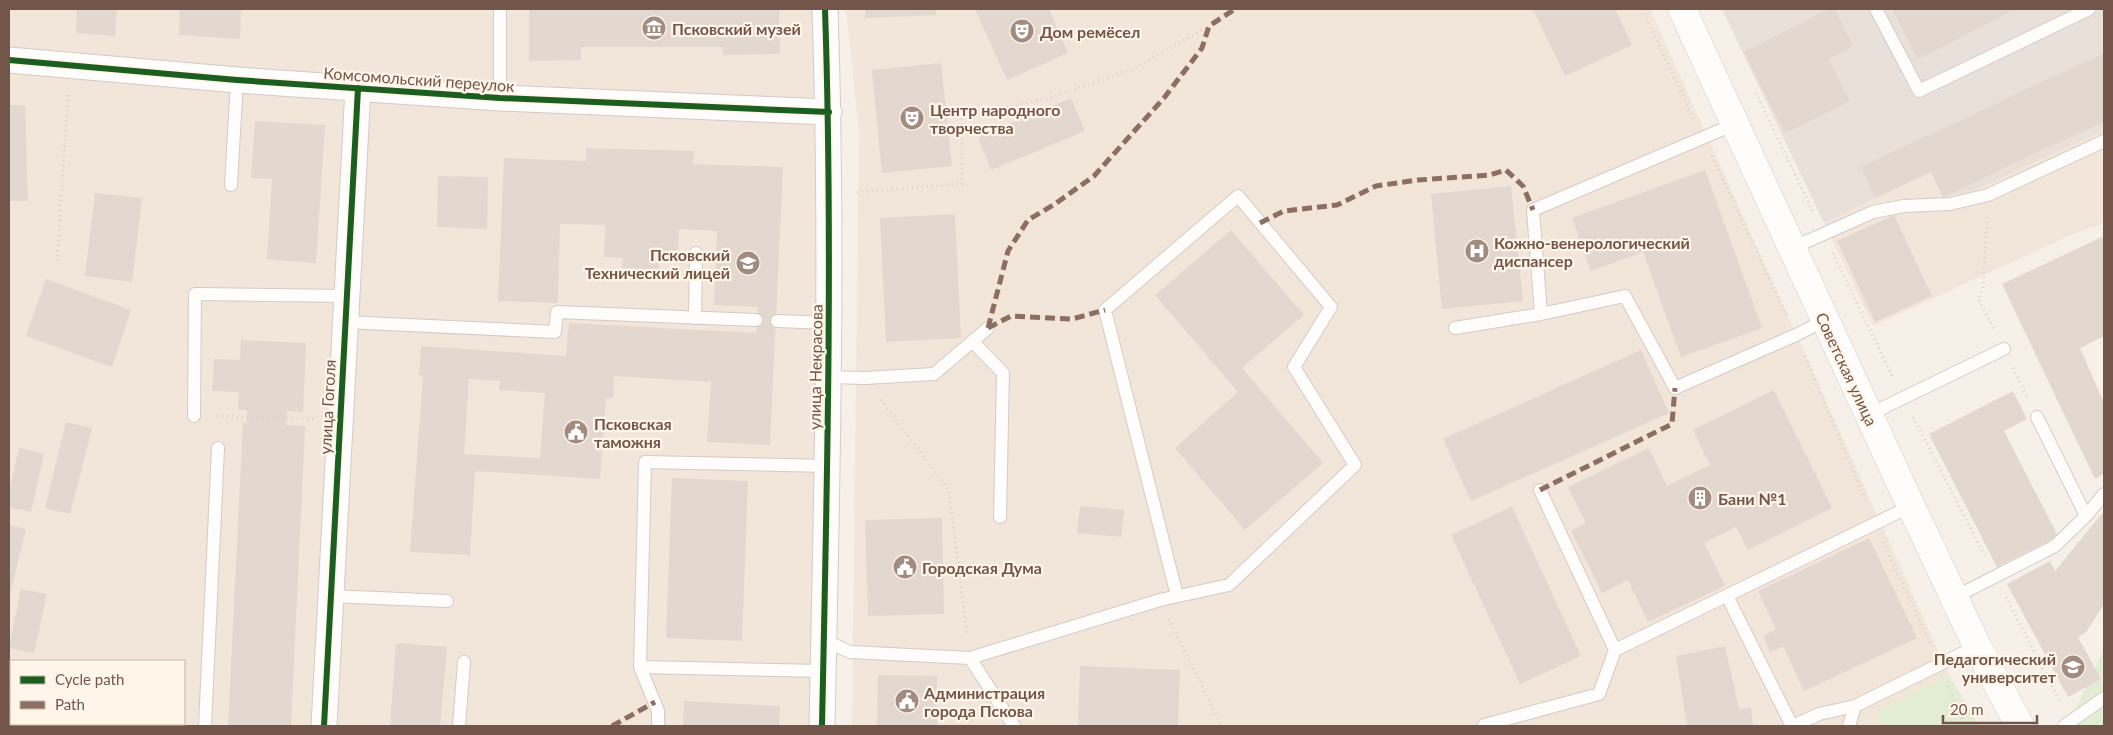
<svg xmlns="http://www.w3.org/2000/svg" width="2113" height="735" viewBox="0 0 2113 735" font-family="Lato,sans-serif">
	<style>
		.residential { fill: #f2e5d9; fill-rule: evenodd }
		.industrial { fill: #e9e0da }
		.green { fill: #e3edd3 }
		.building { fill: #e3d8d0; fill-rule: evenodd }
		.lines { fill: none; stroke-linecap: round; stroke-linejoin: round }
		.service-casing { stroke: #d4cbc6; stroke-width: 14 }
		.minor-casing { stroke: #d4cbc6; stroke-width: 27 }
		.secondary-casing { stroke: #d5cbc6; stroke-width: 29 }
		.path { stroke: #dad0cc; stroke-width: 3; stroke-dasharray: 1 4; stroke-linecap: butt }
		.service { stroke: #fefdfc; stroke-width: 12 }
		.minor { stroke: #fefdfc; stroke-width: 25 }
		.secondary { stroke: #fefdfc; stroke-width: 28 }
		.quiet { stroke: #8d6e63; stroke-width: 5; stroke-dasharray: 10 5; stroke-linecap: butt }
		.cycleway-casing { stroke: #fff5e9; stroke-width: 9 }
		.cycleway { stroke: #1b5e20; stroke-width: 6 }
		.labels { text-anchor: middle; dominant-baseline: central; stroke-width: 4.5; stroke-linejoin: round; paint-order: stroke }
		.poi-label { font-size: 16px; font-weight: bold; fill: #745549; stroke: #fff5e9; text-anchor: start }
		.street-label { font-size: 16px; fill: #745549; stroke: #fff5e9 }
	</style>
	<rect width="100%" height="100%" fill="#f6f0e9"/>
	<path class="residential" d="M9 9H817L821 104 356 82 9 49Z
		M846 9H1650L1949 675 1876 713 1882 726H852L859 131Z
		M9 72 347 101 314 726H9ZM11 661H184V724H11Z
		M369 101 823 124 813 726H335Z
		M2104 130V223L2073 234 1873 326 1823 221H1828L1931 172 1973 191Z"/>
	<path class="industrial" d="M1722 9H2104V130L1973 191 1943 197 1931 172 1828 221H1823Z"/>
	<path class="green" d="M2104 648V726H2068Z
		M1949 675 1979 726H1882L1876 713Z"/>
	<path class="building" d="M77 9H117L115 36 76 33Z
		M180 9H241L240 39 179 35Z
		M529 9H779L780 54 723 55V47H581V60L529 61Z
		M865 9H936V15L865 18Z
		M975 9H1049L1068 53 1007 80Z
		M1533 9H1615L1632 45 1565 76Z
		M1829 9H1835L1853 46 1828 59 1850 101 1785 133 1744 52Z
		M1892 9H2015L1918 59Z
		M2104 53V121L1943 197 1931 172 1875 198 1861 167Z
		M941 63 952 166 882 173 872 70Z
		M1071 98 1085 131 991 170 978 137Z
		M9 105H25L28 201H9Z
		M255 121 325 125 316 263 267 259 272 179 251 178Z
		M586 148 694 151 693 164 783 167 770 445 707 442 711 382 614 376 613 398H606L600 479 475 471 470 555 410 552 423 376 419 375 421 346 566 356 569 323 756 333 758 307 714 305 717 231 679 229 678 258H659V270L622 268 623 258 604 257 605 225 560 224 558 303 498 301 504 158 586 161ZM469 379 500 381 499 390 545 393 540 458 464 454Z
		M1705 170 1762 328 1681 357 1643 252 1591 271 1572 218Z
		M438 176 488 177 487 229 437 227Z
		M1511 186 1523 301 1442 309 1431 194Z
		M95 193 142 198 132 282 85 276Z
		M955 214 961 338 886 342 880 218Z
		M1894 215 1932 296 1875 322 1837 241Z
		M1231 230 1304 315 1242 368 1323 463 1245 530 1175 448 1238 392 1155 295Z
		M2104 236V336L2080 348 2104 403V474L2095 479 2002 284Z
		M46 279 131 310 112 367 26 336Z
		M241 340 306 343 303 412 287 411 286 425 305 426 291 726H228L243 423H247V410H238L239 392 212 391 214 359 240 360Z
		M1641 350 1669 413 1471 501 1443 439Z
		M1774 390 1832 508 1748 550 1736 527 1704 543 1725 586 1648 622 1628 580 1602 593 1571 531 1586 523 1568 487 1649 448 1667 486 1710 465 1693 430Z
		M2013 391 2027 419 2004 431 2058 536 1997 567 1929 434Z
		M66 422 92 428 70 514 45 508Z
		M19 448 44 454 31 512 9 507V492Z
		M672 478 748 481 742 641 666 638Z
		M1080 506 1124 510 1121 537 1077 533Z
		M1512 507 1581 656 1520 684 1451 535Z
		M2104 511V604L2087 631 2078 637 2101 679 2068 697 2007 584 2050 561 2055 571Z
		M942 518 944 614 868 616 865 520Z
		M9 525 26 529 9 598Z
		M1869 538 1917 638 1804 691 1783 646 1770 652 1763 636 1776 629 1758 591Z
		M21 589 47 594 34 653 9 648Z
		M396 643 447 647 440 726H390Z
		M1725 646 1739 709 1751 708 1753 726H1687L1676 656Z
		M1080 666 1180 670 1178 726H1078Z
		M878 675 937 676V726H877Z
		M684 701 780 706 779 726H683Z"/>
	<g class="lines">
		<defs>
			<path id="service" d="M1876 9 1919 91 2089 9
				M500 98V9
				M231 185 237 80
				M1792 248 1873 212 1904 206 1950 204 1988 195 2104 141
				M1541 314 1625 296 1675 388 1796 335 1825 320
				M695 318 696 253
				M777 321 830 323
				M344 322 555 332 557 312 756 320
				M1455 328 1541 314 1533 210 1735 124
				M973 342 1003 373 1000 517
				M829 377 865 378 934 374 988 328
				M1868 415 2004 349
				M194 416 195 294 346 296
				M1540 490 1615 650
				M2086 516 2104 494
				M331 596 447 601
				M1727 596 1792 726
				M1955 597 2055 546 2086 516 2037 417
				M824 640 850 652 970 658 1014 726
				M970 658 1160 600 1229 585 1355 465 1294 367 1331 307 1238 196 1105 310 1177 596
				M640 667 823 671
				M9 700 11 701
				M116 724 128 726
				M1484 725 1599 694 1615 650 1911 506
				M205 726 218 448
				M459 726 464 662
				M658 726V711L640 667 645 462 827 466
				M1793 726 1819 714 1855 706
				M1849 726 1855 706 1977 646
				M2064 726 2104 698"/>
			<path id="minor" d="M9 60 237 80 500 98 829 112
				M324 726 358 88
				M822 726C827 487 833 248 825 9"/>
			<path id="secondary" d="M1682 9 1911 506 1977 646 2020 726"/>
		</defs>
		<use href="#service" class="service-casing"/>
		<use href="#minor" class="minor-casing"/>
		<use href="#secondary" class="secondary-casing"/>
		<path class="path" d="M1642 9 1694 119
			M1756 93 1814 214
			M1712 156 1787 316
			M857 192 962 184 961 116 1043 100 1133 69 1209 26
			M1987 217 1983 288 1978 299 1994 329
			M1833 253 1893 378
			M57 261 68 94
			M1805 356 1867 504
			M2013 368 2028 398
			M881 400 949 491 967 635
			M217 416 313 419
			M1913 417 1986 558
			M1883 542 1931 646
			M2006 597 2060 702
			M1169 619 1222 726
			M1948 686 1965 726"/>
		<use href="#service" class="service"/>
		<use href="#minor" class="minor"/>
		<use href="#secondary" class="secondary"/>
		<path class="quiet" d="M1260 223 1284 211 1337 205 1376 186 1418 180 1490 175 1506 170 1523 186 1533 210
			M988 328 1008 251 1028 220 1055 204 1094 176 1164 98 1202 48 1209 26 1235 9
			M988 328 1011 316 1072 319 1105 310
			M1540 490 1672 424 1675 388
			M612 726 655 702"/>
		<defs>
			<path id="cycleway" d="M9 60 237 80 500 98 829 112
				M324 726 358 88
				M822 726C827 487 833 248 825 9"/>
		</defs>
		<use href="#cycleway" class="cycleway-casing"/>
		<use href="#cycleway" class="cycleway"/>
	</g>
	<defs>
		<symbol id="museum-disc" viewBox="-11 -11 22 22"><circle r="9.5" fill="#a28b81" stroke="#fff5e9"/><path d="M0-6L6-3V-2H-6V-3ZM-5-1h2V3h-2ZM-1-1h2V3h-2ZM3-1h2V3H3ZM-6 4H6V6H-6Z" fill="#fff"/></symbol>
		<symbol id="theatre-disc" viewBox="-11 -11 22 22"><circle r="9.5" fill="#a28b81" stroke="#fff5e9"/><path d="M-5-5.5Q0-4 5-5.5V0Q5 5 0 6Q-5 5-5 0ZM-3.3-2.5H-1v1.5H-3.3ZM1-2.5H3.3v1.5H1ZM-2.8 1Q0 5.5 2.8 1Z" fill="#fff"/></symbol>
		<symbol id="hospital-disc" viewBox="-11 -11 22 22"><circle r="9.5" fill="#a28b81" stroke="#fff5e9"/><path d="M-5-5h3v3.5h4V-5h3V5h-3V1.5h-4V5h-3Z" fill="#fff"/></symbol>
		<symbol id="school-disc" viewBox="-11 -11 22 22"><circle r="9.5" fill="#a28b81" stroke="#fff5e9"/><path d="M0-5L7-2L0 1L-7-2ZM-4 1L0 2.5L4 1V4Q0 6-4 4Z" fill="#fff"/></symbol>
		<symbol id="civic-disc" viewBox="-11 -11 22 22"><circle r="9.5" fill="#a28b81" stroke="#fff5e9"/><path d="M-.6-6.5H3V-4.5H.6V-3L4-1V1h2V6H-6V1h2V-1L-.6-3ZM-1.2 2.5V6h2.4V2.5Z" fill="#fff"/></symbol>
		<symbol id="building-disc" viewBox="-11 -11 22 22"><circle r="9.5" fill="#a28b81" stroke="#fff5e9"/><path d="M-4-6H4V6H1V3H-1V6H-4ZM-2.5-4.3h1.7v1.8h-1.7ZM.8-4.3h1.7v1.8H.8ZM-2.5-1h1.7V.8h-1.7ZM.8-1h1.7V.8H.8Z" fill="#fff"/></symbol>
		<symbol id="university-disc" viewBox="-11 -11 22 22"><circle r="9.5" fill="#a28b81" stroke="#fff5e9"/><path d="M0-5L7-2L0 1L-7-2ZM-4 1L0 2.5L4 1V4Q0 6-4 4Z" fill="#fff"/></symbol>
	</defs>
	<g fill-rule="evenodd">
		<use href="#museum-disc" x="640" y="14" width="28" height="28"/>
		<use href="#theatre-disc" x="1008" y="17" width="28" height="28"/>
		<use href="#theatre-disc" x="898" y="104" width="28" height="28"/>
		<use href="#hospital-disc" x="1463" y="237" width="28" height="28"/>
		<use href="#school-disc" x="734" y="249" width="28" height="28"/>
		<use href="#civic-disc" x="562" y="418" width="28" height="28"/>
		<use href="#building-disc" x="1686" y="484" width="28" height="28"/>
		<use href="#civic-disc" x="891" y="553" width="28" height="28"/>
		<use href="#university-disc" x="2059" y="653" width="28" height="28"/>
		<use href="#civic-disc" x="893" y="687" width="28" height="28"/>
	</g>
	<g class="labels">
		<g class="poi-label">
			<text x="672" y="28">Псковский музей</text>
			<text x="1040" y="31">Дом ремёсел</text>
			<text x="930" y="109">Центр народного<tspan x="930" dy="18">творчества</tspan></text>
			<text x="1494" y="242">Кожно-венерологический<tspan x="1494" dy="18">диспансер</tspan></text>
			<text x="730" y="254" text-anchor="end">Псковский<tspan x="730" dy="18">Технический лицей</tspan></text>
			<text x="594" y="423">Псковская<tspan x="594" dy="18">таможня</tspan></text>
			<text x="1718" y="498">Бани №1</text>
			<text x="922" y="567">Городская Дума</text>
			<text x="2056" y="658" text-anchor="end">Педагогический<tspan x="2056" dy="18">университет</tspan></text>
			<text x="924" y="692">Администрация<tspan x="924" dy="18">города Пскова</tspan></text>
		</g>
		<g class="street-label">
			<text transform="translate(419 79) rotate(4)">Комсомольский переулок</text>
			<text transform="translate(815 367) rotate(-89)">улица Некрасова</text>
			<text transform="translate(1847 369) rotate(65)">Советская улица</text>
			<text transform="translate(327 407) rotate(-87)">улица Гоголя</text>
		</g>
	</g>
	<rect width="2113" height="735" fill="none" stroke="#745549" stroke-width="20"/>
	<rect x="10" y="660" width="175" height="65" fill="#fff5e9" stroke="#c7b5a9"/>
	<rect x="20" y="676" width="25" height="8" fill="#1b5e20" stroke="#c7b5a9"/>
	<text x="55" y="685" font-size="15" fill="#745549">Cycle path</text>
	<rect x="20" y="701" width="25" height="8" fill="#8d6e63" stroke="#c7b5a9"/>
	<text x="55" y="710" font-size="15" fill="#745549">Path</text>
	<path d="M1943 715v8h94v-8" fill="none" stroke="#745549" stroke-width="2.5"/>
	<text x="1950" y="715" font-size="15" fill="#745549" stroke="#fff5e9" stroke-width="4" paint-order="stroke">20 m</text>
</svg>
